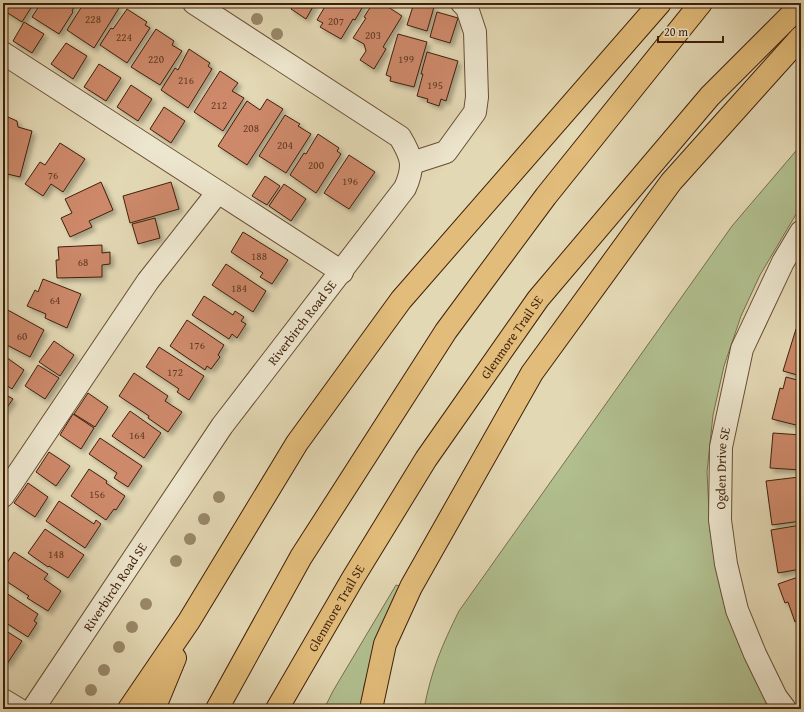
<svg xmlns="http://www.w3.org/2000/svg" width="804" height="712" viewBox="0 0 804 712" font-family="'Gentium Book Plus',serif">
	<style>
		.green { fill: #b1bf8f; stroke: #786f4c }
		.building { fill: #cd896b; stroke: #3f1f0a; filter: url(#shadow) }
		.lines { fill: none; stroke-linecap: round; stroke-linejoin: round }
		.minor-casing { stroke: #684d34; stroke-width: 24 }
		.highway-casing { stroke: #3f1f0a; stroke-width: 24 }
		.minor { stroke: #ede6ce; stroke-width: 22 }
		.highway { stroke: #e2bc7a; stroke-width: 22 }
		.tree { fill: #998869 }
		.labels { text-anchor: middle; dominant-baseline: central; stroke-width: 3; stroke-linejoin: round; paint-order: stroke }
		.number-label { font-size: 11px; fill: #623a22 }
		.street-label { font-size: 13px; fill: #3f1f0a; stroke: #ede6ce }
	</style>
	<defs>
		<filter id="shadow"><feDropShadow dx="3.5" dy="3.5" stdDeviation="2" flood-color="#0004"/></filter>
	</defs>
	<rect width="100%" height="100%" fill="#e3d8b4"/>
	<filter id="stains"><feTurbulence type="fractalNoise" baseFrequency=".005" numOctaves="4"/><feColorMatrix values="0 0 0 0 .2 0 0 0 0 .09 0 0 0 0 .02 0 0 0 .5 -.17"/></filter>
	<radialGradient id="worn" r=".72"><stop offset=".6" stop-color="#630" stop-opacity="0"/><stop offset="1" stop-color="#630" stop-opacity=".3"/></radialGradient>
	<path class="green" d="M801 145V206L760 275 741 316 724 366 713 415 707 472 710 531 722 596 740 647 773 709H424C431 671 442 645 459 611L732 226Z
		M396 585 400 586 381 631 364 686 362 709H324L333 691Z"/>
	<path class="building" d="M3 3H34L22 22 3 10Z
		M41 3H76L72 11 73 12 59 34 32 17Z
		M84 3H111L119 8 94 48 67 30Z
		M287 3H315L306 19 291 9 293 6Z
		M327 3H365L355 20 353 19 341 39 320 27 323 23 317 20Z
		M373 3H382L402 16 383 47 386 49 374 69 360 60 366 51 364 44 353 38 366 18 364 17Z
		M414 3H421L434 7 427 31 407 25Z
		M127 9 147 22 145 25 150 28 127 63 100 45 111 28 113 29Z
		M437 12 458 18 450 43 430 37Z
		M24 22 44 34 32 53 13 41Z
		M156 29 174 41 172 45 182 51 160 85 131 67Z
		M398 34 427 42 414 87 390 81 391 77 386 75Z
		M66 43 87 56 73 79 51 64Z
		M189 49 210 63 208 66 212 69 188 108 161 90 175 68 178 70Z
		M427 52 458 61 446 101 441 99 439 106 427 102 428 99 417 96 423 74H421Z
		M99 64 121 78 106 101 84 87Z
		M220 71 238 83 232 91 244 98 223 131 194 112Z
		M131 85 152 99 138 121 117 107Z
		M267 99 283 109 247 165 218 146 247 101 260 110Z
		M164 107 185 121 171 143 150 129Z
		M285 115 300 124 298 126 311 134 286 173 259 156Z
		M8 117 17 121 18 127 32 131 20 177 3 173V119Z
		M318 134 339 148 337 151 341 154 316 193 290 175 304 153 306 154Z
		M60 143 85 159 63 192 51 184 43 196 25 184 40 162 45 165Z
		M349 155 375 172 349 209 324 193Z
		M265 176 280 186 267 205 252 196Z
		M101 182 113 210 89 221 92 227 70 237 61 218 72 213 65 199Z
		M171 182 179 209 130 223 123 196Z
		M284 184 306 199 291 221 269 206Z
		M155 218 160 238 138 244 132 224Z
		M243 232 288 260 272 284 260 277 263 273 231 252Z
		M102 245V253L110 252V264L102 265V277L57 278 56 260H59L58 247Z
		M226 264 266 291 253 312 212 285Z
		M43 279 81 294 67 328 45 318 46 314 27 306 35 290 38 292Z
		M204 296 233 315 235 311 244 317 241 321 246 324 237 338 232 334 229 339 192 315Z
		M6 309 44 330 30 357 3 343V315Z
		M187 320 224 345 218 355 220 357 211 369 207 366 205 370 170 346Z
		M796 329 801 331V376L783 371Z
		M54 341 74 355 60 376 39 362Z
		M159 347 204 376 189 400 177 392 179 389 146 367Z
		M3 355 24 370 12 389 3 383Z
		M38 365 59 378 45 399 25 386Z
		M134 373 168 396 165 401 182 412 168 432 148 418 149 416 119 396Z
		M786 377 801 381 800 426 772 419 780 388 783 389Z
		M3 393 13 399 3 413Z
		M88 393 108 407 95 427 74 414Z
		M130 411 161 433 144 458 112 436Z
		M73 414 94 428 81 449 60 435Z
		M773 433 801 435V470L770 468Z
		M100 438 142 466 128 487 114 478 117 473 89 454Z
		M49 452 70 466 56 486 36 472Z
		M89 469 107 481 106 483 125 496 116 510 114 509 106 520 71 496Z
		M799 477 801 497V521L772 525 766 481Z
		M28 483 48 497 35 517 14 503Z
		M59 501 94 524 96 520 101 524 85 548 46 521Z
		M801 525V569L778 573 771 530Z
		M45 529 84 555 68 578 49 566 48 567 28 553Z
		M14 552 48 574 44 579 61 591 48 611 27 598 29 596 3 579V569Z
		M801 576V620L795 622 788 602 785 603 778 584Z
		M3 591 38 614 34 621 37 623 28 637 3 621Z
		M3 629 22 641 7 664 3 661Z"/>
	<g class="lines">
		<defs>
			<g id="minor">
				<path d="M3 53 342 272"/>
				<path d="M412 163 446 152 475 112 477 97 475 32 467 8 462 3"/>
				<path d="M3 496 148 281 218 192"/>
				<path d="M3 700 18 709"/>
				<path id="s1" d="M33 709 222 426 405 188C415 166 412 157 400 137L194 3"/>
				<path id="s2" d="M785 709 776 697 755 654 737 610 726 564 720 520 721 447 742 349 783 262 801 232"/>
			</g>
			<g id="highway">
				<path d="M129 709 189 621 297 443 401 300 660 3"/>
				<path d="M154 709 175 658"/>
				<path d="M217 709 301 557 446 331 546 196 701 3"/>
				<path id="s3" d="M277 709 353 578 426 459 538 299 710 96 801 5"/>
				<path d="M371 709 385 644 411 587 532 373 671 182 801 37"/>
			</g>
		</defs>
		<use href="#minor" class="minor-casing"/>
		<use href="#highway" class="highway-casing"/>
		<use href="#minor" class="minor"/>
		<use href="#highway" class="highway"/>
	</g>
	<g class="tree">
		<circle cx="257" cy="19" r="6"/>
		<circle cx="277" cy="34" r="6"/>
		<circle cx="219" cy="497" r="6"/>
		<circle cx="204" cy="519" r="6"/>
		<circle cx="190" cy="539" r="6"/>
		<circle cx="176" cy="561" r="6"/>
		<circle cx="146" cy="604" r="6"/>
		<circle cx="132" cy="627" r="6"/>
		<circle cx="119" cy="647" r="6"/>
		<circle cx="104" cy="670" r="6"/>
		<circle cx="91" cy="690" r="6"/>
	</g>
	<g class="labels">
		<g class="number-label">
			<text x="93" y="19">228</text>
			<text x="336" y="21">207</text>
			<text x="373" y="35">203</text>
			<text x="124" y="37">224</text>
			<text x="156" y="59">220</text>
			<text x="406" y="59">199</text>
			<text x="186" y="80">216</text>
			<text x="435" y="85">195</text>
			<text x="219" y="105">212</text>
			<text x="251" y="128">208</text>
			<text x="285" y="145">204</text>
			<text x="316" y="165">200</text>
			<text x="53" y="175">76</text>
			<text x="350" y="181">196</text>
			<text x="259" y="256">188</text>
			<text x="83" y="262">68</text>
			<text x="239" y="288">184</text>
			<text x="55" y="300">64</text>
			<text x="22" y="336">60</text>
			<text x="197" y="345">176</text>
			<text x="175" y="372">172</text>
			<text x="137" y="435">164</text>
			<text x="97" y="494">156</text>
			<text x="56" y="554">148</text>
		</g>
		<g class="street-label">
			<text stroke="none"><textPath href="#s1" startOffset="471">Riverbirch Road SE</textPath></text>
			<text stroke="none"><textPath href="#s3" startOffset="440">Glenmore Trail SE</textPath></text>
			<text stroke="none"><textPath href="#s2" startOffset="254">Ogden Drive SE</textPath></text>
			<text stroke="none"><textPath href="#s1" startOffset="147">Riverbirch Road SE</textPath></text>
			<text stroke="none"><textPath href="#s3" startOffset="117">Glenmore Trail SE</textPath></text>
		</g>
	</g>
	<rect width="804" height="712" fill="none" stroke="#e3d8b4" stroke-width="16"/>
	<rect x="4" y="4" width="796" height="704" fill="none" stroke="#3f1f0a" stroke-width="2"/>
	<rect x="8" y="8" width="788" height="696" fill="none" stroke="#3f1f0a"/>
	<path d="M658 36v6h65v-6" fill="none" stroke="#3f1f0a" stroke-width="2"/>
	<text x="664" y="36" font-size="12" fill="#3f1f0a" stroke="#ede6ce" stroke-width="3" paint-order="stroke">20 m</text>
	<rect width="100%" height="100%" filter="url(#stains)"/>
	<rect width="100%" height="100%" fill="url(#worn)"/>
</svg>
